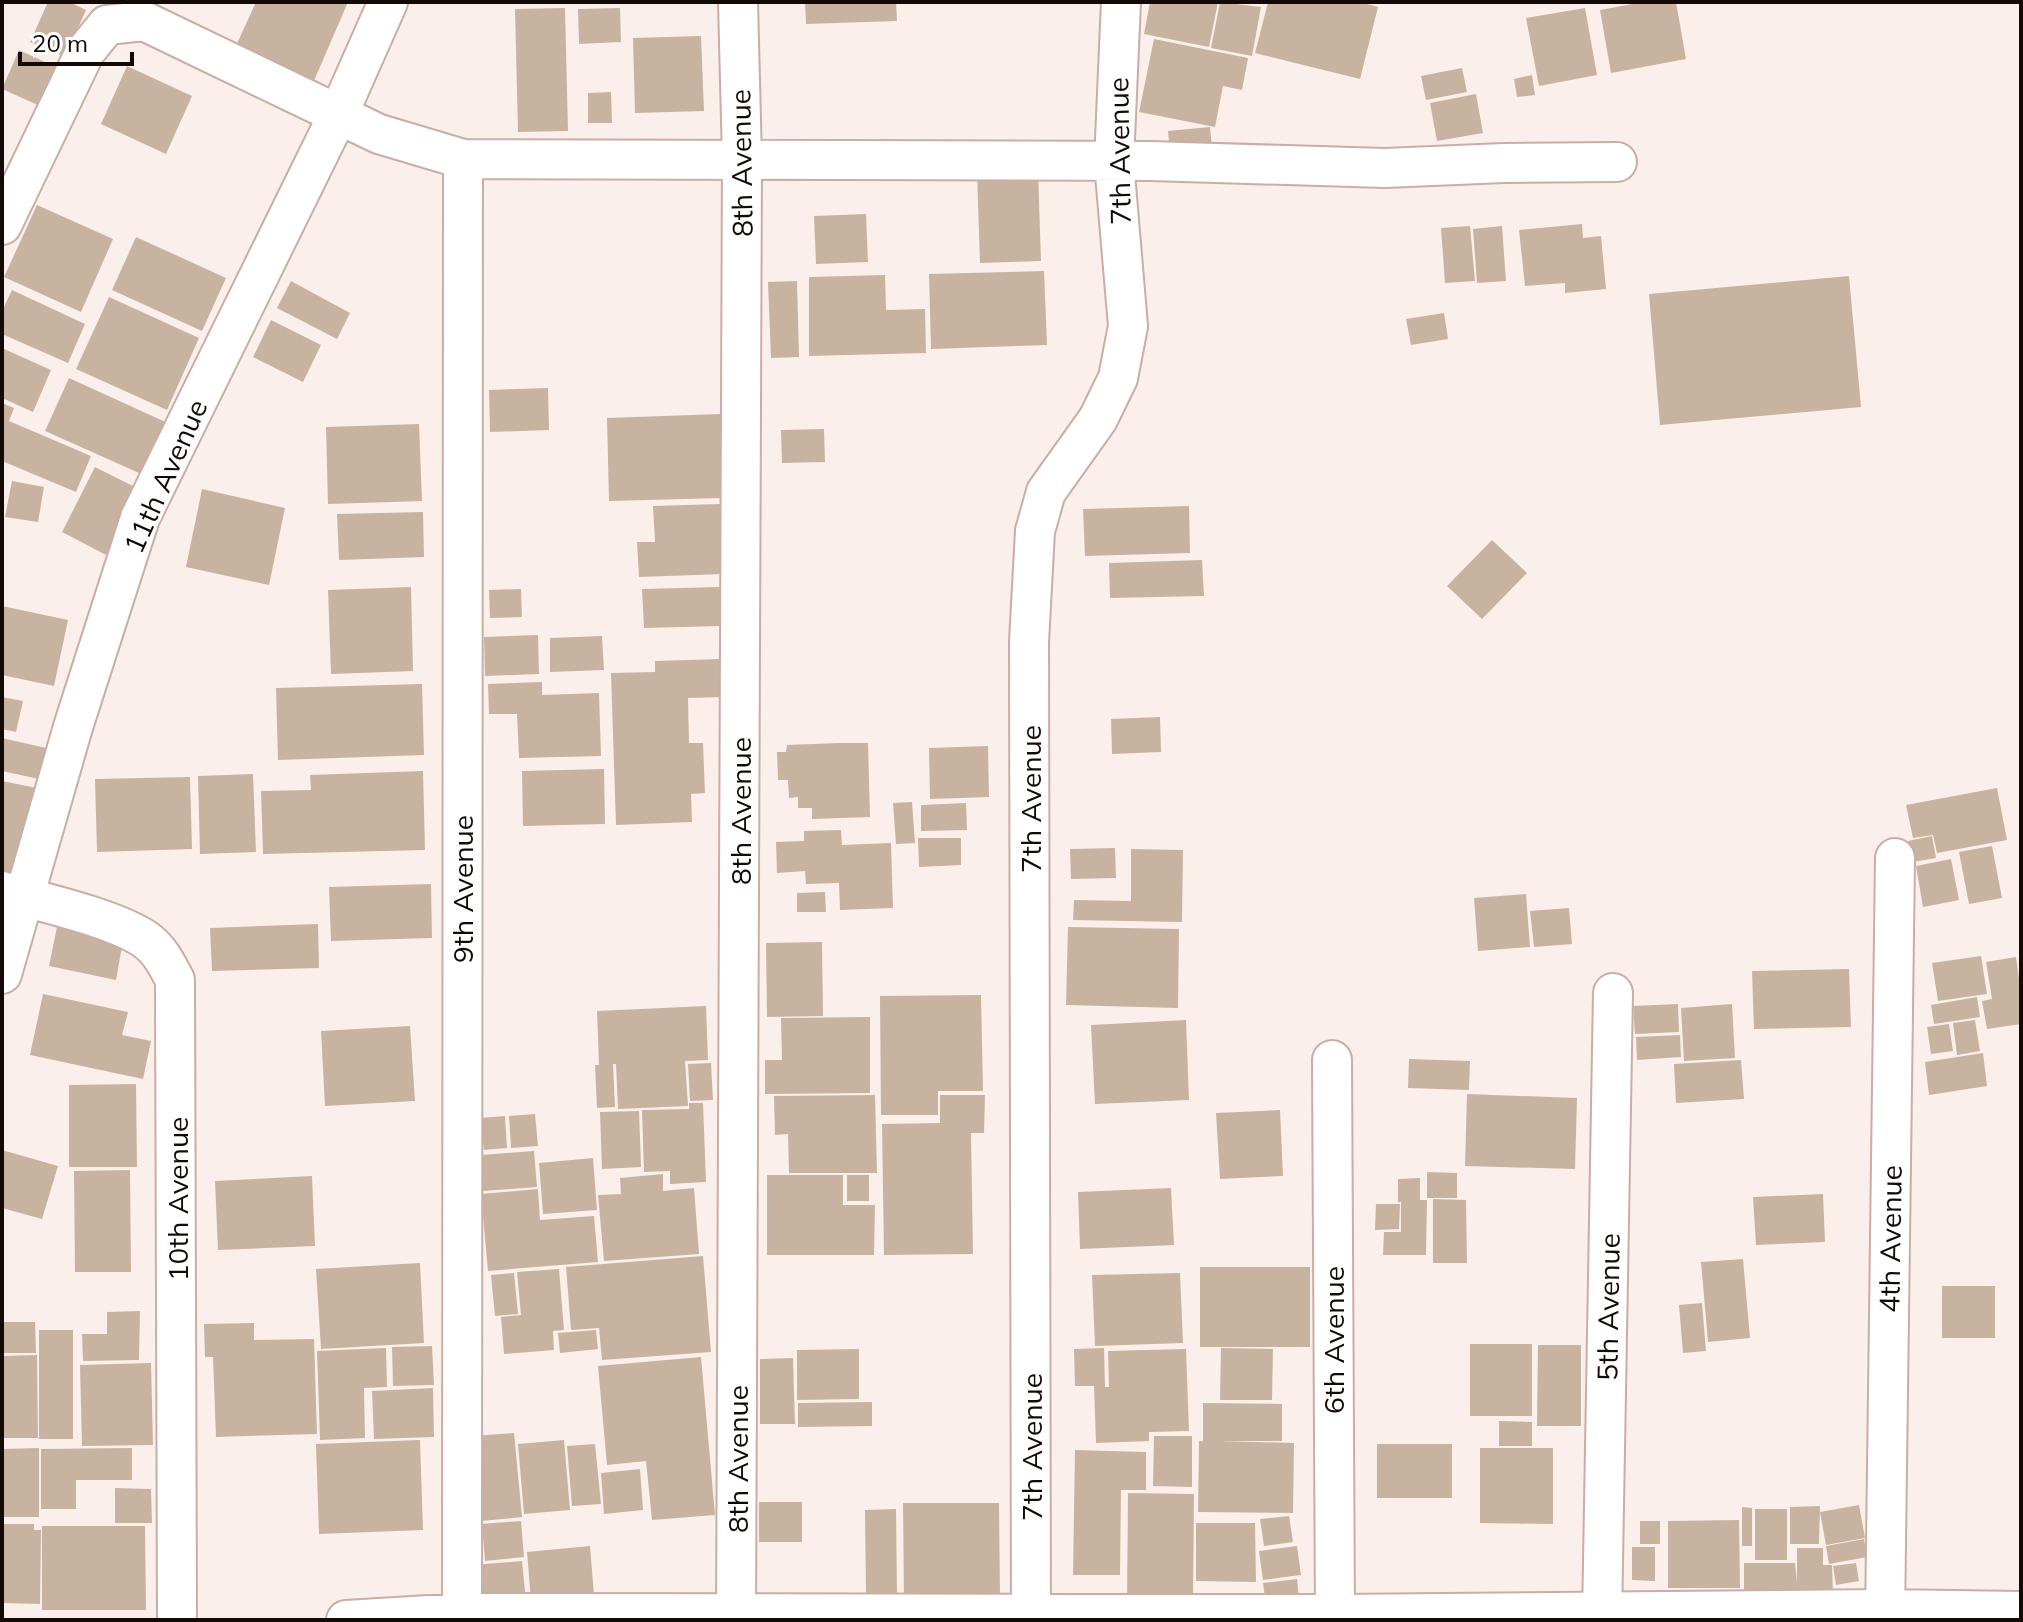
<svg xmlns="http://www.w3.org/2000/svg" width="2023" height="1622" viewBox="0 0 2023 1622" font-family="Mulish,sans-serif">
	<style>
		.building { fill: #c8b3a1 }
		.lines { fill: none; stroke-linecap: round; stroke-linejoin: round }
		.minor-casing { stroke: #c9aea5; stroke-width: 42 }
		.minor { stroke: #fff; stroke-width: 38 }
		.labels { text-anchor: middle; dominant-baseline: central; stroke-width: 6; stroke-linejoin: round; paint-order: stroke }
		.street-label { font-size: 28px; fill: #130a07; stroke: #fff }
	</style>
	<rect width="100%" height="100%" fill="#fbefeb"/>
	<path class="building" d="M48 2H69L86 10 65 57 30 42Z
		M256 2H348L313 83 235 48Z
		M805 2H896L897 21 806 24Z
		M1150 2H1218L1209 47 1144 34Z
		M1220 2 1261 7 1252 56 1211 48Z
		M1268 2H1360L1378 7 1360 79 1255 53Z
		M1643 2H1676L1686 59 1611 73 1600 10Z
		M565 8 568 131 518 132 515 9Z
		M620 8 621 42 579 44 578 9Z
		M1585 8 1597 75 1539 86 1526 18Z
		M701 36 704 111 635 113 633 38Z
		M1154 39 1248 58 1242 90 1223 86 1215 127 1139 112Z
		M19 50 58 68 40 106 2 89Z
		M127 66 192 96 166 154 101 124Z
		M1462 68 1467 92 1426 100 1421 76Z
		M1532 75 1535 95 1517 97 1514 79Z
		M611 92 612 123H588V93Z
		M1476 94 1483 133 1437 141 1430 103Z
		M1210 127 1212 147 1170 152 1168 131Z
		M1038 171 1041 261 980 263 977 173Z
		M37 205 113 239 81 312 4 277Z
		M866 214 868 262 816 264 814 216Z
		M1582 224 1583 238 1601 236 1606 289 1565 293V283L1525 286 1519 230Z
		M1470 226 1475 281 1445 283 1441 228Z
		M1502 226 1506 281 1477 283 1473 229Z
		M136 237 226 278 202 331 112 290Z
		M1044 271 1047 345 931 349 929 274Z
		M885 275 886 310 925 309 926 353 809 356V277Z
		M1849 276 1861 407 1660 425 1649 294Z
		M291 281 350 313 337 339 277 308Z
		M797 281 799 357 771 358 768 282Z
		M12 290 85 324 68 363 2 334V311Z
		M109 297 199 338 167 410 76 369Z
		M1444 313 1448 339 1411 345 1406 319Z
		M271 320 321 345 303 382 253 357Z
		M2 348 51 370 33 412 2 398Z
		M69 378 172 425 148 477 45 431Z
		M548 388 549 430 490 432 489 390Z
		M2 403 14 408 9 421 91 456 76 492 2 461Z
		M720 414 723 498 609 501 607 418Z
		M419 424 422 501 328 504 326 427Z
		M824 429 825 462 782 463 781 430Z
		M95 467 139 489 106 555 62 532Z
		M12 481 44 487 38 522 5 517Z
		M202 489 285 508 269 585 186 567Z
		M721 504 723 574 639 577 637 542H655L653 506Z
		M1189 506 1190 553 1085 556 1083 509Z
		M423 512 424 557 339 560 337 514Z
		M1492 540 1527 573 1482 619 1447 586Z
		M1202 560 1204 596 1110 598 1109 563Z
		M411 587 413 671 331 674 328 590Z
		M720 587 721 626 644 628 642 589Z
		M521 589 522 617 490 618 489 590Z
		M2 606 68 620 54 686 2 675Z
		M538 635 539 674 485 676 484 637Z
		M602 636 604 670 550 672V638Z
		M721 659 722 697 688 698 689 743H703L705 793 691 794 692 822 616 825 611 673 655 672V661Z
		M542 682V695L599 693 601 756 519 758 517 714H489L488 684Z
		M422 684 424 755 278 760 276 688Z
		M2 697 23 701 16 732 2 729Z
		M1160 717 1161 752 1112 754 1111 719Z
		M2 738 46 748 39 779 2 771Z
		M838 743H868L870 817 812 819V808H798V797L789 798 788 780H778L777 752H786L787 745Z
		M988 746 989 797 930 799 929 748Z
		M604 769 605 824 523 826 522 771Z
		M423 771 425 850 263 854 261 791 311 790 310 775Z
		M253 774 256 852 200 854 198 776Z
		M190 777 192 849 97 852 95 779Z
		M2 781 42 789 24 878 2 873Z
		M1997 788 2007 840 1937 853 1933 835 1913 838 1906 805Z
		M912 802 915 843 896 844 893 803Z
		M966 803 967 830 921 831V805Z
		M841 830 842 845 891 843 893 908 840 910 839 883 806 884 805 871 777 873 776 842 804 841V831Z
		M1932 836 1936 858 1913 862 1908 841Z
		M918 838H961V865L919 867Z
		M1992 846 2002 898 1969 904 1959 852Z
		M1115 848 1116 878 1071 879 1070 849Z
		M1131 849 1183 850 1182 922 1073 920 1074 900 1131 901Z
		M1951 859 1959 900 1923 907 1916 866Z
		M431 884 432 938 331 941 329 887Z
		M825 892 826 912H797V893Z
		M1526 894 1530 947 1478 951 1474 898Z
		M1569 908 1572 944 1534 947 1530 911Z
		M318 924 319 968 212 971 210 928Z
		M57 927 123 941 116 980 49 966Z
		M1068 927 1179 929 1178 1008 1066 1005Z
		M822 942 823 1016 767 1017 766 943Z
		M1981 956 1987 994 1938 1001 1932 963Z
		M2016 957 2021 993V1024L1987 1029 1982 1001 1992 999 1986 962Z
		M1849 969 1851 1027 1754 1029 1752 971Z
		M43 994 128 1012 122 1035 151 1041 143 1079 30 1055Z
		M981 995 983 1091H938V1115H881L880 996Z
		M1977 997 1980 1017 1934 1024 1931 1005Z
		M1678 1004 1679 1032 1635 1034 1633 1006Z
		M1732 1004 1735 1058 1684 1061 1681 1008Z
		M706 1006 708 1060 685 1061 688 1106 618 1109 616 1064H613L615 1107 597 1108 595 1065H599L597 1011Z
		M870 1017V1093L765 1094V1060H782L781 1018Z
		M1186 1020 1189 1100 1095 1104 1091 1025Z
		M1975 1020 1980 1051 1957 1055 1953 1023Z
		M1949 1024 1953 1051 1931 1054 1927 1027Z
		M410 1026 415 1101 325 1106 321 1031Z
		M1680 1035 1681 1057 1637 1060 1636 1037Z
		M1983 1053 1987 1086 1929 1095 1925 1062Z
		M1409 1059 1470 1061 1469 1090 1408 1088Z
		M1741 1060 1744 1099 1676 1103 1674 1064Z
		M711 1063 713 1100 690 1101 688 1064Z
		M136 1084 137 1167H69V1085Z
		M1467 1094 1577 1098 1575 1169 1465 1166Z
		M875 1095 877 1173H789L788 1134 775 1135 774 1096Z
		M940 1095H985L984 1133H971L973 1254 884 1255 882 1124 940 1123Z
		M689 1103H703L706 1182 670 1184V1171L644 1172 642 1110 689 1109Z
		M1280 1110 1283 1176 1220 1179 1216 1113Z
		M639 1111 641 1167 602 1169 600 1112Z
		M535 1114 538 1146 511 1148 509 1116Z
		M505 1116 507 1148 484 1150 480 1118Z
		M2 1150 58 1166 42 1219 2 1208Z
		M534 1151 537 1187 483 1191 481 1155Z
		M593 1158 597 1210 543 1214 539 1163Z
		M130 1170 131 1272H75L74 1171Z
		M1427 1172 1457 1173V1198H1427Z
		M663 1174V1191L694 1188 699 1254 604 1261 598 1195 621 1194 620 1178Z
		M767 1175H843V1205H875L874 1255H767Z
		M847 1175H869V1201H847Z
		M312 1176 315 1246 218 1250 215 1181Z
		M1420 1178V1200H1427L1426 1255H1383L1384 1232H1401V1202H1398V1179Z
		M1171 1188 1174 1245 1080 1249 1078 1192Z
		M538 1189 540 1220 594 1216 598 1262 488 1271 481 1194Z
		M1823 1194 1825 1242 1756 1245 1753 1197Z
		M1433 1199 1466 1200 1467 1263H1433Z
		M1376 1204H1400L1399 1229 1375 1230Z
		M703 1256 711 1352 602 1360 599 1328 571 1330 566 1267Z
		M1743 1259 1750 1338 1708 1342 1701 1262Z
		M420 1263 424 1343 321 1349 316 1269Z
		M1200 1267H1310V1347H1200Z
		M559 1269 564 1330 553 1331 554 1350 504 1354 501 1317 521 1315 517 1272Z
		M514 1273 518 1314 495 1316 491 1275Z
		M1180 1273 1183 1343 1095 1346 1092 1275Z
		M1942 1286H1995V1338H1942Z
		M1702 1303 1706 1351 1683 1353 1679 1305Z
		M140 1311 139 1360 83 1361 82 1334H107V1312Z
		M2 1322H35L36 1353H2Z
		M254 1323V1340L314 1339 317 1434 216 1437 213 1357H205L204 1324Z
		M39 1330H73V1439H39Z
		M596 1330 598 1349 560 1353 558 1333Z
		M1470 1344H1532V1416H1470Z
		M1538 1345H1581V1426H1537Z
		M432 1346 434 1385 393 1386 392 1347Z
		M386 1348 387 1387 364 1388 365 1438 320 1440 317 1351Z
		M1104 1348 1105 1387H1109L1108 1351 1186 1349 1189 1431 1149 1432V1441L1096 1443 1094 1386H1075L1074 1349Z
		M1221 1348 1273 1349 1272 1400H1220Z
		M859 1349V1399L797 1400V1350Z
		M37 1355 38 1438H2V1356Z
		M701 1357 715 1515 652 1520 646 1461 607 1465 598 1366Z
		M793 1358 795 1424H760V1359Z
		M151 1363 153 1445 82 1446 80 1365Z
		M433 1388 434 1437 374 1439 372 1391Z
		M872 1402V1426L798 1427V1403Z
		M1203 1403 1282 1404V1441H1220L1294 1443 1293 1513 1198 1512 1199 1441H1203Z
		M1499 1421 1532 1422V1446H1499Z
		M514 1433 522 1517 482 1521 474 1436Z
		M1154 1436H1192V1487L1153 1486Z
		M420 1440 423 1530 319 1534 316 1444Z
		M564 1440 570 1510 524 1514 518 1444Z
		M595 1444 601 1504 572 1506 567 1446Z
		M1377 1444H1452V1498H1377Z
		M39 1448V1517H2V1449Z
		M132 1448V1480H76V1509H41V1449Z
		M1480 1448H1553V1524L1480 1523Z
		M1075 1450 1146 1452V1490H1121L1120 1575H1073Z
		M640 1469 643 1510 604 1514 601 1473Z
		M115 1488 151 1489 152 1523H115Z
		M1128 1493 1194 1494 1193 1603 1127 1602Z
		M759 1502H802V1542H759Z
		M903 1503H999L1000 1599 904 1600Z
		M1859 1505 1865 1538 1826 1545 1820 1512Z
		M1820 1506 1819 1544H1790V1507Z
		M1742 1507 1752 1508V1546H1742Z
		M896 1509 897 1595H866L865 1510Z
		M1755 1509H1787V1560H1755Z
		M1289 1516 1293 1542 1264 1546 1260 1519Z
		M1739 1520 1740 1588H1668V1521Z
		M521 1521 524 1557 485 1561 482 1524Z
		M1640 1521H1660V1544H1640Z
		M1196 1523H1255L1256 1582 1196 1581Z
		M2 1524H34V1530H41L40 1604 2 1603Z
		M42 1526H145L146 1610H42Z
		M1864 1539 1867 1557 1829 1564 1826 1546Z
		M590 1546 594 1595 531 1601 527 1552Z
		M1297 1546 1301 1575 1263 1580 1259 1551Z
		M1632 1547H1655V1581L1632 1580Z
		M1797 1548H1823V1565H1832L1833 1595 1744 1606V1563H1795L1797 1582Z
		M522 1561 526 1601 477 1605 473 1565Z
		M1856 1563 1859 1581 1836 1585 1833 1566Z
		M1297 1579 1299 1599 1266 1604 1263 1583Z"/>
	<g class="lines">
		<defs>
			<path id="minor" d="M2 225 85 52 107 25 144 21 379 134 463 159 1150 161 1385 168 1504 163 1617 162
				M2 891C41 902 114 918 146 940 160 950 167 965 175 980L177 1620
				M2 974 73 727 140 518 338 115 388 2
				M1332 1060 1335 1620
				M346 1620 462 1613 1335 1614 1885 1609 2021 1611
				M462 1620 463 159
				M736 1620 742 160 738 2
				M1031 1620 1029 642 1035 531 1046 492 1098 419 1118 378 1128 326 1114 162 1121 2
				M1602 1620 1613 993
				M1885 1620 1895 858"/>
		</defs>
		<use href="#minor" class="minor-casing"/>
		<use href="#minor" class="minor"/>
	</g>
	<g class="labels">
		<g class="street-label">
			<text transform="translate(1119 151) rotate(-91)">7th Avenue</text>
			<text transform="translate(741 163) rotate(-91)">8th Avenue</text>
			<text transform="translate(165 476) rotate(-66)">11th Avenue</text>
			<text transform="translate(1030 799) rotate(-90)">7th Avenue</text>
			<text transform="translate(740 811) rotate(-90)">8th Avenue</text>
			<text transform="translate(462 889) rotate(-90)">9th Avenue</text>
			<text transform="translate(177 1199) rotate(-90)">10th Avenue</text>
			<text transform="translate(1890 1239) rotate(-89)">4th Avenue</text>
			<text transform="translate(1608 1307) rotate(-89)">5th Avenue</text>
			<text transform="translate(1333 1340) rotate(-90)">6th Avenue</text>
			<text transform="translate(1031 1447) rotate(-90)">7th Avenue</text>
			<text transform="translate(737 1459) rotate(-90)">8th Avenue</text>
		</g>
	</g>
	<rect width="2023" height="1622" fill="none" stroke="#130a07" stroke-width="8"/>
	<path d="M20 52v12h112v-12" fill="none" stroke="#130a07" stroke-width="4"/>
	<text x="32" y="52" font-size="24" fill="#130a07" stroke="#ffffff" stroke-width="6" paint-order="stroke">20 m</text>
</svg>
